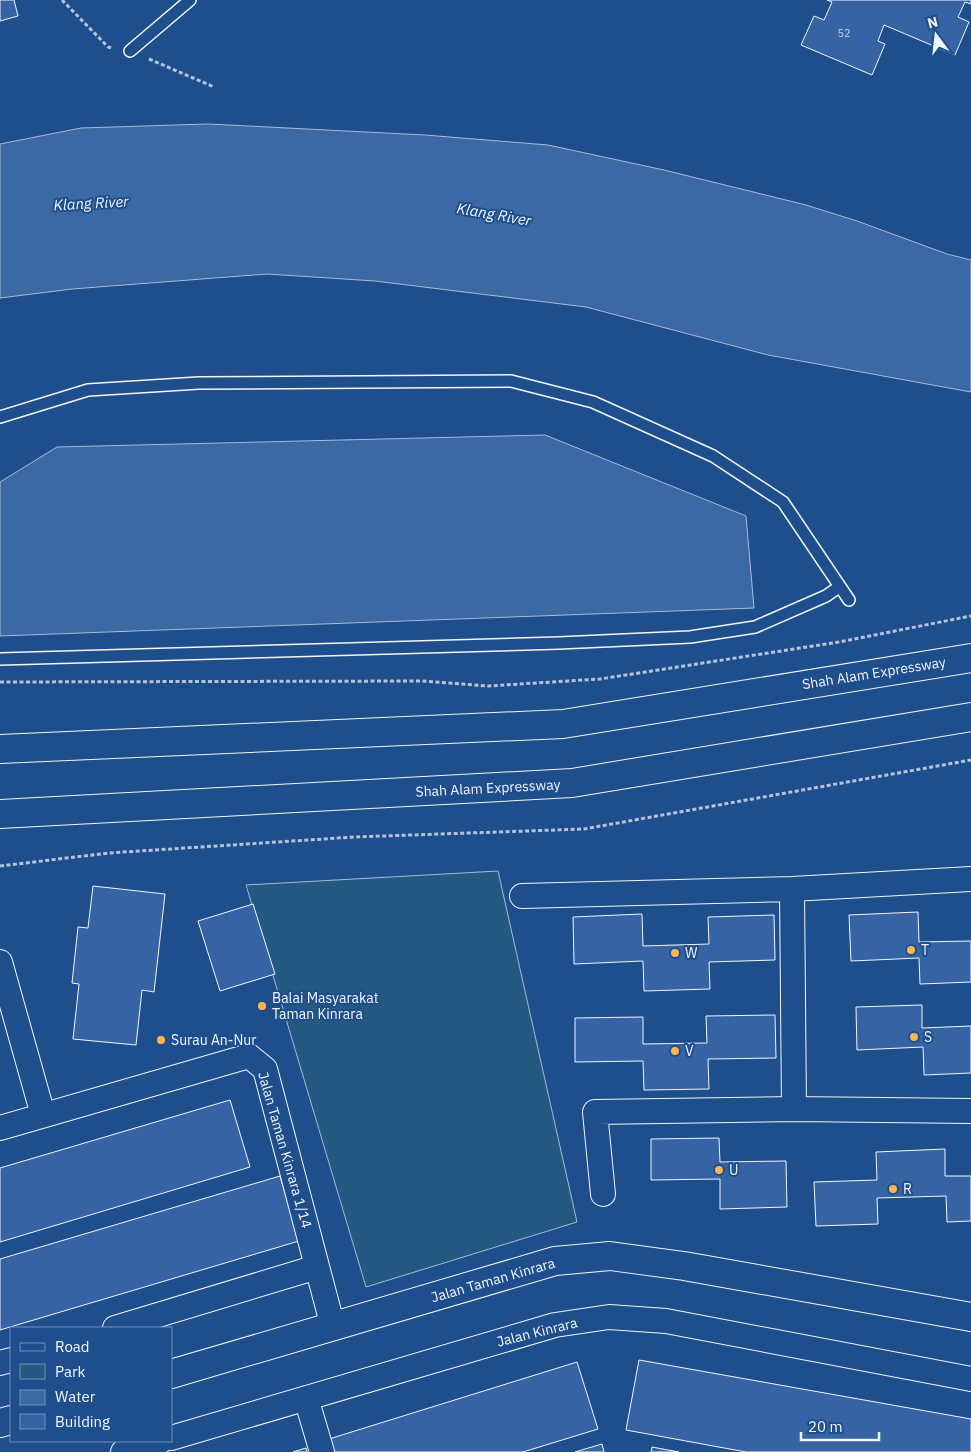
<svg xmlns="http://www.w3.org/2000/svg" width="971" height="1452" viewBox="0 0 971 1452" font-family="'IBM Plex Sans',sans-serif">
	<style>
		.green { fill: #245a82; stroke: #a8bbd7 }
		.water { fill: #3b69a3; stroke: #a8bbd7 }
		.building { fill: #3563a3; stroke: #f2f6ff }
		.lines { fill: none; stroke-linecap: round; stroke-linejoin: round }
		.service-casing { stroke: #f2f6ff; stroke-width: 14 }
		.minor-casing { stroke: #f2f6ff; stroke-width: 26 }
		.tertiary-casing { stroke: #f2f6ff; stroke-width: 30 }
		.motorway-casing { stroke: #f2f6ff; stroke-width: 30 }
		.path { stroke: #b3c4dc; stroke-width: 3; stroke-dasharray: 4 2.5; stroke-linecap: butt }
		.service { stroke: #1f4e8c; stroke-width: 11 }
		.minor { stroke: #1f4e8c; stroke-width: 24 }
		.tertiary { stroke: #1f4e8c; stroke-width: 28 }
		.motorway { stroke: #1f4e8c; stroke-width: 28 }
		.poi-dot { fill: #ffb74d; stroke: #1f4e8c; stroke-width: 2 }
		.labels { text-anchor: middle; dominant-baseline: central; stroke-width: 4; stroke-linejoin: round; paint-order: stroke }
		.number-label { font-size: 11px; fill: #c3d1e8 }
		.street-label { font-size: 14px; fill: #f2f6ff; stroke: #1f4e8c }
		.poi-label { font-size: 14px; fill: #f2f6ff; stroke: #1f4e8c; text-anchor: start }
		.water-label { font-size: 15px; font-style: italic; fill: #f2f6ff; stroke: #1f4e8c }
	</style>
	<rect width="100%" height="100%" fill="#1f4e8c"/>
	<path class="green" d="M498 871 577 1222 366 1287 246 885Z"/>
	<path class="water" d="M208 124 425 135 548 145 664 170 806 205 857 221 947 254 971 260V392L768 355 586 307 375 281 267 274 72 289 0 298V144L81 128Z
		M545 435 746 516 754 608 0 636V482L57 447Z"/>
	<path class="building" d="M0 0H14L18 16 0 21Z
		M827 0H971V4L965 2 958 17 969 22 955 55 884 25 878 41 885 44 872 75 801 45 814 16 824 20 832 2Z
		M93 886 165 894 154 992 142 990 136 1045 73 1039 79 984 72 983 78 927 88 928Z
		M253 904 275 974 220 991 198 921Z
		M918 912 919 942 971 941V982L920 984 919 958 851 961 849 915Z
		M642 914 643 946 709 944 708 917 774 915 775 960 709 962 710 989 644 991 643 961 574 964 573 917Z
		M922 1005V1028L971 1026V1073L924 1075 923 1047 857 1050 856 1007Z
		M775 1015 776 1058 708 1059 709 1089 644 1090 643 1061 575 1062V1018L643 1017V1044L707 1043 706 1016Z
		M230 1100 250 1167 0 1242V1168Z
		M719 1138 720 1162 786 1161 787 1207 720 1209V1179L651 1180V1139Z
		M945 1149V1176H971V1221L947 1222 946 1196 877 1198 878 1224 816 1226 814 1182 877 1180 876 1152Z
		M280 1176 299 1241 0 1330V1259Z
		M639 1360 971 1419V1452H746L626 1430Z
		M577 1362 598 1429 523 1452H334L329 1439Z
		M602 1444 604 1452H575Z
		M652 1447 679 1452H651Z
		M306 1448 307 1452H293Z"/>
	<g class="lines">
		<defs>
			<path id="service" d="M130 51 190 0
				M0 417 88 390 199 383 511 381 593 402 713 456 783 502 849 600
				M0 659 559 643 690 637 755 627 826 596 839 587"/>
			<path id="minor" d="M792 889 794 1109
				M522 896 792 889 971 879
				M0 962 43 1115
				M0 1128 249 1056 265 1069 333 1327
				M603 1194 595 1112 794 1109 971 1111
				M115 1328 317 1267
				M0 1363 11 1360
				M306 1398 322 1452
				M171 1438 555 1325 609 1317 666 1321 971 1379
				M123 1452 161 1441"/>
			<path id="tertiary" d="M171 1374 555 1261 610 1256 684 1266 971 1317
				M0 1423 11 1420"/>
			<path id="motorway" d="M0 749 563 724 971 658
				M0 814 572 783 971 717"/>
		</defs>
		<use href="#service" class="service-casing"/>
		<use href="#minor" class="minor-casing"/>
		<use href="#tertiary" class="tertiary-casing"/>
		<use href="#motorway" class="motorway-casing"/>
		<path class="path" d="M62 0 108 47 112 48
			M149 59 214 87
			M0 682 422 681 488 686 600 679 839 642 971 616
			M0 866 109 853 354 837 584 829 971 760"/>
		<use href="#service" class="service"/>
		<use href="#minor" class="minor"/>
		<use href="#tertiary" class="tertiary"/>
		<use href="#motorway" class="motorway"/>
	</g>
	<g class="poi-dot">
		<circle cx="911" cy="950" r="5"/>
		<circle cx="675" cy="953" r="5"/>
		<circle cx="262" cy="1006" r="5"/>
		<circle cx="914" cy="1037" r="5"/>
		<circle cx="161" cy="1040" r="5"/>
		<circle cx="675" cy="1051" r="5"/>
		<circle cx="719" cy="1170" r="5"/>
		<circle cx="893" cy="1189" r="5"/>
	</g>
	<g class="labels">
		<g class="number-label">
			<text x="844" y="33">52</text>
		</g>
		<g class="street-label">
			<text transform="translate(874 673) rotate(-9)">Shah Alam Expressway</text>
			<text transform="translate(488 788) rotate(-3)">Shah Alam Expressway</text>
			<text transform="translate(285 1150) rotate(74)">Jalan Taman Kinrara 1/14</text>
			<text transform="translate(493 1280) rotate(-16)">Jalan Taman Kinrara</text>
			<text transform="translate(537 1332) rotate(-14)">Jalan Kinrara</text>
		</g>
		<g class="poi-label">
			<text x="921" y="950">T</text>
			<text x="685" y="953">W</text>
			<text x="272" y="998">Balai Masyarakat<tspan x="272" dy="16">Taman Kinrara</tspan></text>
			<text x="924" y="1037">S</text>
			<text x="171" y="1040">Surau An-Nur</text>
			<text x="685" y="1051">V</text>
			<text x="729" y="1170">U</text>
			<text x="903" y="1189">R</text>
		</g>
		<g class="water-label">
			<text transform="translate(91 203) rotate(-3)">Klang River</text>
			<text transform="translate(494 214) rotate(10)">Klang River</text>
		</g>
	</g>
	<rect x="10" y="1327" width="162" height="115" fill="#1f4e8c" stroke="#7391ba"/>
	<rect x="20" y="1343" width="25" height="8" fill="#1f4e8c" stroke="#7391ba"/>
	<text x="55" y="1352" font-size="15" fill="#f2f6ff">Road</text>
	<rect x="20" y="1364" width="25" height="15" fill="#245a82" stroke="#7391ba"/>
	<text x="55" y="1377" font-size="15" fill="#f2f6ff">Park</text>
	<rect x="20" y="1390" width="25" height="15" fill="#3b69a3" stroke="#7391ba"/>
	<text x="55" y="1402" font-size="15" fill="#f2f6ff">Water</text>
	<rect x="20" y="1414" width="25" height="15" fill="#3563a3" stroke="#7391ba"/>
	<text x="55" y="1427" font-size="15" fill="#f2f6ff">Building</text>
	<g transform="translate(936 35) rotate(345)" stroke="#1f4e8c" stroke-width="4" paint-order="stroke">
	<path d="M0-4L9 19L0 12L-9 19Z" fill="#f2f6ff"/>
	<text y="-8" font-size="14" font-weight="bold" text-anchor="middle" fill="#f2f6ff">N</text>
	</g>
	<path d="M801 1432v8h78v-8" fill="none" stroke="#f2f6ff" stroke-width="2.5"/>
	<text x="808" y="1432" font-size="15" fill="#f2f6ff" stroke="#1f4e8c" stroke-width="4" paint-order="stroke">20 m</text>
</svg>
